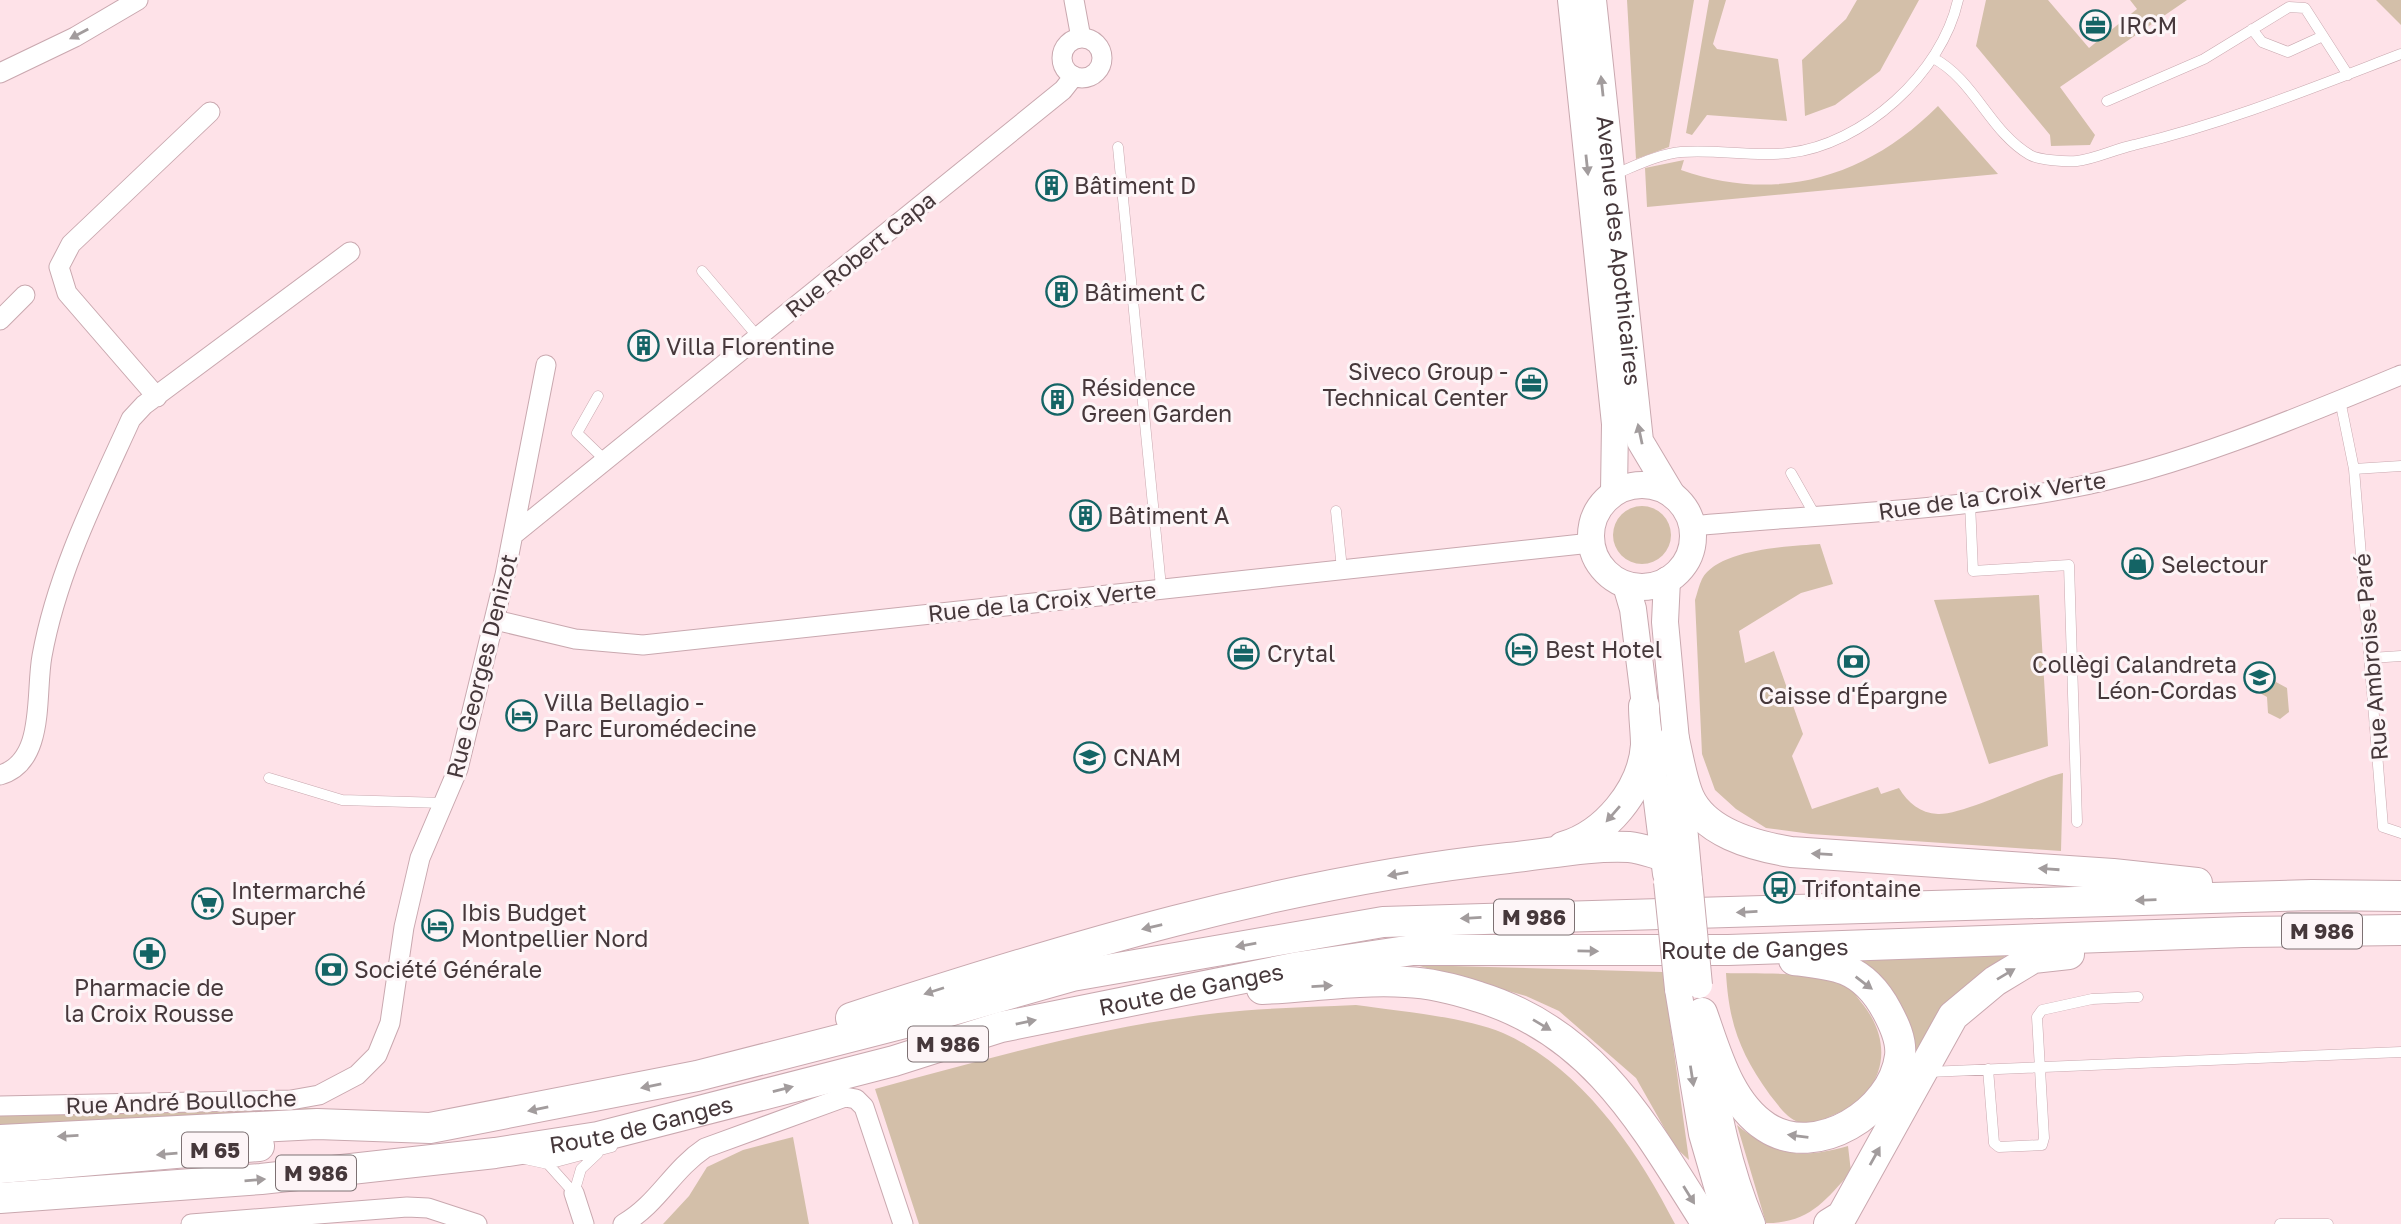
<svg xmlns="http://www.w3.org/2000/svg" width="2401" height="1224" viewBox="0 0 2401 1224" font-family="'Golos Text',sans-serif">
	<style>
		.green { fill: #d3bfa9 }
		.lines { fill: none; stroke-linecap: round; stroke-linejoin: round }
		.lane-casing { stroke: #c9a8af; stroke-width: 11 }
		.street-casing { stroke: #c9a8af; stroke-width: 21 }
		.secondary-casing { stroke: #c9a8af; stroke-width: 28 }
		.primary-casing { stroke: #c9a8af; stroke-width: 32 }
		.lane { stroke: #fff; stroke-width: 10 }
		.street { stroke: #fff; stroke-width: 19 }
		.secondary { stroke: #fff; stroke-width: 26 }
		.primary { stroke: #fff; stroke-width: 30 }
		.secondary-bridge-casing { stroke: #c9a8af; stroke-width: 28; stroke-linecap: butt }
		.secondary-bridge { stroke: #fff; stroke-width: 26 }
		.oneway { fill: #a29c9d }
		.labels { text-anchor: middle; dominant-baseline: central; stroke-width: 6; stroke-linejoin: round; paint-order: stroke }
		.shield { fill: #fdf5f7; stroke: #7d7173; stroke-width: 2 }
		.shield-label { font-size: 21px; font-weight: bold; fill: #46383b }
		.poi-label { font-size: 23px; fill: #46383b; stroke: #fdf5f7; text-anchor: start }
		.street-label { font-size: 23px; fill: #46383b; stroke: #fdf5f7 }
	</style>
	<rect width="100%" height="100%" fill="#fee2e8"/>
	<path class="green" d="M1627 0H1694L1669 147 1636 159Z
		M1709 0H1726L1713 44 1717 49 1778 59 1787 121 1707 115 1692 135 1686 133Z
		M1857 0H1919L1880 71 1835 105 1805 116 1802 60 1846 19Z
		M1986 0H2048L2089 48 2137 9 2130 0H2187L2060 87 2095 135 2090 145 2051 146 2050 135 1976 46Z
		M2376 0H2401V25Z
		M1938 106 1998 174 1647 207 1645 168 1684 160 1681 170C1778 204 1867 177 1938 106Z
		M1613 535a29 29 0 1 1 58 0a29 29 0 1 1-58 0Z
		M1820 544 1833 584 1801 593 1739 631 1745 663 1774 651 1803 734 1792 756 1812 809 1878 787 1881 794 1899 788C1908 803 1920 813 1938 814 1964 815 2032 780 2063 773L2061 851 1811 834 1766 828 1736 809 1715 790 1702 754 1695 600C1697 594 1699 585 1702 579 1718 549 1790 546 1820 544Z
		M2039 595 2048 746 1989 764 1934 600Z
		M2275 672 2276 682 2287 688 2289 712 2280 719 2268 713 2267 697 2258 692 2257 683Z
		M2005 956 1957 995 1912 1066C1902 1007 1905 986 1848 957Z
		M1416 965 1663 972 1689 1160 1675 1147 1636 1078 1559 1011 1526 996Z
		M1726 973C1752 974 1828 971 1847 985 1852 989 1857 997 1861 1002 1897 1045 1884 1096 1831 1116 1823 1120 1809 1125 1801 1123 1786 1118 1779 1106 1770 1095 1740 1053 1729 1024 1726 973Z
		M1356 1005C1398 1011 1466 1017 1503 1033 1582 1068 1637 1150 1675 1224H919L875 1089C988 1058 1102 1026 1218 1013 1264 1008 1310 1007 1356 1005Z
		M315 1108 350 1113 0 1128V1116Z
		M1737 1125C1776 1157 1801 1159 1848 1146L1851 1172C1824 1202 1809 1223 1766 1223Z
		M793 1137 809 1224H663L689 1196 707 1167 743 1150Z"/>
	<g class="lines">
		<defs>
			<path id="lane" d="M2252 29 2262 42 2288 52 2323 36
				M1933 58C1975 80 1989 131 2030 155 2039 160 2066 162 2077 161 2095 159 2115 149 2134 145 2226 123 2312 88 2401 54
				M2107 101 2204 59 2289 7 2305 8 2348 75
				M1118 147 1161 587
				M1615 174C1635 166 1659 154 1681 152 1717 149 1752 157 1788 153 1863 145 1942 73 1958 0
				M702 271 758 337
				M598 396 577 433 605 460
				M2340 400 2354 469
				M2401 466 2354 469 2383 827 2401 833
				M1791 473 1816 517
				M1970 503 1973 571 2069 565 2077 822
				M1336 511 1342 569
				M2371 658 2401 656
				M269 778 342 800 443 803
				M1988 1069 1994 1143 1999 1147 2042 1145 2044 1138 2037 1017 2042 1010 2092 999 2138 997
				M1928 1072 2401 1052
				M525 1159 548 1164 574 1193
				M548 1164 612 1147
				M574 1193 581 1169 598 1153
				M2280 1224H2328"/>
			<path id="street" d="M1074 0 1081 38
				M1062 58a20 20 0 1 1 40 0a20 20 0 1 1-40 0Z
				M0 73 75 37 138 0
				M0 320 25 295
				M157 397 67 293 59 267 71 244 210 112
				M1692 526C1818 514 1946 512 2071 488 2178 468 2300 417 2401 375
				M513 535 1063 90 1074 76
				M495 620 575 639 643 645 1591 543
				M0 775C46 762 35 694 42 656 57 573 96 496 131 419L144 405 350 252
				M0 1106 291 1100 319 1095 357 1075 377 1055 390 1023 404 927 420 858 458 769 505 575 546 365
				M574 1193 584 1224
				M191 1224 407 1207 428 1208 477 1224
				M623 1224C658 1204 672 1170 705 1148L845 1097 856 1099 864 1107 903 1224"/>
			<g id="secondary">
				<path d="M1571 0 1615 424 1614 492"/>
				<path id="s1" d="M1593 0 1640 441 1671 493"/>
				<circle cx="1642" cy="536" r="51"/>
				<path d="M1667 580 1665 622 1689 880"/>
				<path d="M1626 585 1633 609 1666 874"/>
				<path d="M1678 989 1702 1134 1728 1224"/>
				<path d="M1708 1050C1717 1111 1728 1167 1752 1224"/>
			</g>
			<g id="primary">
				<path d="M1674 739C1678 757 1681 775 1687 792 1701 833 1755 846 1791 852L2113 874 2197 883"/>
				<path d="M1563 847C1605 835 1643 790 1646 745 1646 732 1644 719 1644 706"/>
				<path d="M1262 989C1309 987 1358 979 1406 982 1430 983 1455 989 1479 997 1596 1033 1645 1127 1707 1224"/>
				<path d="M1702 1013C1716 1052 1729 1103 1766 1127 1816 1160 1893 1112 1900 1056 1902 1040 1894 1024 1887 1011 1878 994 1865 978 1846 970 1831 964 1810 962 1794 960"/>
				<path d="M851 1018C1065 948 1283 882 1508 858 1547 854 1590 845 1629 847 1641 848 1653 853 1665 856"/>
				<path d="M0 1140 317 1124 430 1128 697 1076 928 1017 1072 976 1383 922 2312 895 2401 896"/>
				<path d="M0 1168 259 1146"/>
				<path id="s2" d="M0 1198 261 1179 495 1153 598 1137 894 1061 1001 1027 1299 967 1413 950H1728L2243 932 2401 930"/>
				<path d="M1723 1207 1737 1224"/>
				<path d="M1829 1224 1842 1216 1953 1016 1995 981 2033 958 2069 954"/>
			</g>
		</defs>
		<use href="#lane" class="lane-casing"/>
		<use href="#street" class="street-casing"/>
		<use href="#secondary" class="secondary-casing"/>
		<use href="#primary" class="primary-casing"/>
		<use href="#lane" class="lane"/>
		<use href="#street" class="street"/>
		<use href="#secondary" class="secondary"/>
		<use href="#primary" class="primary"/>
		<defs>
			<path id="secondary-bridge" d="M1689 880 1699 985
				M1667 882 1678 989"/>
		</defs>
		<use href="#secondary-bridge" class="secondary-bridge-casing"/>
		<use href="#secondary-bridge" class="secondary-bridge"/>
	</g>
	<defs><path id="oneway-solid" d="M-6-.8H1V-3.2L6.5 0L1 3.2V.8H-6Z" transform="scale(1.75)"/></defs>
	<g class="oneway">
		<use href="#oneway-solid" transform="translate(79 34) rotate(152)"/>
		<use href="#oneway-solid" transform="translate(1602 86) rotate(-96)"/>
		<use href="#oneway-solid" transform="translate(1587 165) rotate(84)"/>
		<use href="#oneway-solid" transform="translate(1640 434) rotate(-102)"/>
		<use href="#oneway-solid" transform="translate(1613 814) rotate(131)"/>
		<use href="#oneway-solid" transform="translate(1822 854) rotate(-177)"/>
		<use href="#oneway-solid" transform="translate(2049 869) rotate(-176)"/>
		<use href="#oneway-solid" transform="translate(1398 874) rotate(170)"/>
		<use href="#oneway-solid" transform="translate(2146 900) rotate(178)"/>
		<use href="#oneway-solid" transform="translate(1747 912) rotate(177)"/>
		<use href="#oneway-solid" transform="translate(1471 918) rotate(177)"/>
		<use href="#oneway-solid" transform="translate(1152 927) rotate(167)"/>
		<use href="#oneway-solid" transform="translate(1246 945) rotate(170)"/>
		<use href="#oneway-solid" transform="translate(1588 951) rotate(1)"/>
		<use href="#oneway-solid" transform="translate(2006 974) rotate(-31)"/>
		<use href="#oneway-solid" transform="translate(1864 983) rotate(37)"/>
		<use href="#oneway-solid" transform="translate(1322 986) rotate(-3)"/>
		<use href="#oneway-solid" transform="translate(934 991) rotate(162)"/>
		<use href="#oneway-solid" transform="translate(1026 1022) rotate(-12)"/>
		<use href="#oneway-solid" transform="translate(1542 1025) rotate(31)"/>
		<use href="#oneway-solid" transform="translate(1692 1076) rotate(81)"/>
		<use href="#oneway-solid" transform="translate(651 1086) rotate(169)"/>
		<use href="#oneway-solid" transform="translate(783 1089) rotate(-14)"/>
		<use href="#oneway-solid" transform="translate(538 1109) rotate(168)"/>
		<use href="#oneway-solid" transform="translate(68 1136) rotate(177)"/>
		<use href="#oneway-solid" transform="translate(1798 1136) rotate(-173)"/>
		<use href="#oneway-solid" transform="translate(167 1154) rotate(175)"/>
		<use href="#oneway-solid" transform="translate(1875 1156) rotate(-61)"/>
		<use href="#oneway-solid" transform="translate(255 1180) rotate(-5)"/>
		<use href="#oneway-solid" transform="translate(1689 1195) rotate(58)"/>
	</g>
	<defs>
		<symbol id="office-ring" viewBox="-11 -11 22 22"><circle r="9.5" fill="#fdf5f7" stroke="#146465" stroke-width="1.5"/><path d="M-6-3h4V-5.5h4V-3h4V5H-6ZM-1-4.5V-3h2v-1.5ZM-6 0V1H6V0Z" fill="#146465"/></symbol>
		<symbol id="building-ring" viewBox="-11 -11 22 22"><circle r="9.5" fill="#fdf5f7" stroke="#146465" stroke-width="1.5"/><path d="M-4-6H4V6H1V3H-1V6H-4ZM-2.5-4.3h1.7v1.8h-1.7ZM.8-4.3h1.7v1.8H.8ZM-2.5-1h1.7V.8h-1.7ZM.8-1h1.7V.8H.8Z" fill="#146465"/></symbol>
		<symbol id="shop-ring" viewBox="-11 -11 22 22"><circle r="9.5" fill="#fdf5f7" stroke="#146465" stroke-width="1.5"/><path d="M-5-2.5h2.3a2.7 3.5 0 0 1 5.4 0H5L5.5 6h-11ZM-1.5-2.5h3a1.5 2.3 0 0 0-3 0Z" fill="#146465"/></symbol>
		<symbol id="hotel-ring" viewBox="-11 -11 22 22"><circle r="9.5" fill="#fdf5f7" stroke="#146465" stroke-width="1.5"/><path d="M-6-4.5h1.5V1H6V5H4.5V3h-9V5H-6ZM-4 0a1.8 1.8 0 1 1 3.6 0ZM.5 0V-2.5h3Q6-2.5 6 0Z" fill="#146465"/></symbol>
		<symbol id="bank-ring" viewBox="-11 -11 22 22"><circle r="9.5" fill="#fdf5f7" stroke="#146465" stroke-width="1.5"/><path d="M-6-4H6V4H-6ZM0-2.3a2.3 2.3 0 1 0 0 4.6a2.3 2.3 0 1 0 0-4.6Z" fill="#146465"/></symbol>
		<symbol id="school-ring" viewBox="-11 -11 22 22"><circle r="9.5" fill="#fdf5f7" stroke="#146465" stroke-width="1.5"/><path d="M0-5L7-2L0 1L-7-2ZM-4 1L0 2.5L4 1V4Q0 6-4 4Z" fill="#146465"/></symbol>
		<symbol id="university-ring" viewBox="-11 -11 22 22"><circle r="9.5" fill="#fdf5f7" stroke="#146465" stroke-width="1.5"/><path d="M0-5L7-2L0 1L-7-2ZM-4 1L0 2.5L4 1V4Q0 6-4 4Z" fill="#146465"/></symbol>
		<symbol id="bus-ring" viewBox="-11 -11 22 22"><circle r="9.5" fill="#fdf5f7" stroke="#146465" stroke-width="1.5"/><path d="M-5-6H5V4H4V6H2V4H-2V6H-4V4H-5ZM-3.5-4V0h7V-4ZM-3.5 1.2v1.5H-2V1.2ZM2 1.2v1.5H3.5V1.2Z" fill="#146465"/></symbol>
		<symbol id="supermarket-ring" viewBox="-11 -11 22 22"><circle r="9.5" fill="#fdf5f7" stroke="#146465" stroke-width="1.5"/><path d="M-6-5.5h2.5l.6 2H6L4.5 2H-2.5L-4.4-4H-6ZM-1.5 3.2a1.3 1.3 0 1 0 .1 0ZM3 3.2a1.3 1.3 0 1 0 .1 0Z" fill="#146465"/></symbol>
		<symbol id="pharmacy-ring" viewBox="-11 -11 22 22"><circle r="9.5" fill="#fdf5f7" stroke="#146465" stroke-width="1.5"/><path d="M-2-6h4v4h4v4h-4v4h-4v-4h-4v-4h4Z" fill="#146465"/></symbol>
	</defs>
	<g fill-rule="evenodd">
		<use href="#office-ring" x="2078" y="8" width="35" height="35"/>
		<use href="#building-ring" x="1034" y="168" width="35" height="35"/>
		<use href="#building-ring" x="1044" y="274" width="35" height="35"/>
		<use href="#building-ring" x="626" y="328" width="35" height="35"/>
		<use href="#office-ring" x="1514" y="366" width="35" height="35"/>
		<use href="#building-ring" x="1040" y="382" width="35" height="35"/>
		<use href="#building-ring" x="1068" y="498" width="35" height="35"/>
		<use href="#shop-ring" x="2120" y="546" width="35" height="35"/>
		<use href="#hotel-ring" x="1504" y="632" width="35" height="35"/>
		<use href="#office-ring" x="1226" y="636" width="35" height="35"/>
		<use href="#bank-ring" x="1836" y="644" width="35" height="35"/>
		<use href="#school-ring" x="2242" y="660" width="35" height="35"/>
		<use href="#hotel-ring" x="504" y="698" width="35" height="35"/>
		<use href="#university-ring" x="1072" y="740" width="35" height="35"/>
		<use href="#bus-ring" x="1762" y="870" width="35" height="35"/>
		<use href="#supermarket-ring" x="190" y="886" width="35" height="35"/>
		<use href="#hotel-ring" x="420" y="908" width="35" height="35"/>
		<use href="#pharmacy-ring" x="132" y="936" width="35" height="35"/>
		<use href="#bank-ring" x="314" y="952" width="35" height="35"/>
	</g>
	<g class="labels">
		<g class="shield">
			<rect x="1494" y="899.5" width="80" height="35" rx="5"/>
			<rect x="2282" y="913.5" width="80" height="35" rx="5"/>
			<rect x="908" y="1026.5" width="80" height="35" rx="5"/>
			<rect x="182" y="1132.5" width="66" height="35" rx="5"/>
			<rect x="276" y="1155.5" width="80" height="35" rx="5"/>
		</g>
		<g class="shield-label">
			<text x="1534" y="917">M 986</text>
			<text x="2322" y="931">M 986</text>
			<text x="948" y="1044">M 986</text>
			<text x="215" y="1150">M 65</text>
			<text x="316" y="1173">M 986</text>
		</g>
		<g class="poi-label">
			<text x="2119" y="25">IRCM</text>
			<text x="1074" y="185">Bâtiment D</text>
			<text x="1084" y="292">Bâtiment C</text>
			<text x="666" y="346">Villa Florentine</text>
			<text x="1508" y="371" text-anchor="end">Siveco Group -<tspan x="1508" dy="26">Technical Center</tspan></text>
			<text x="1081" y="387">Résidence<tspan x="1081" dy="26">Green Garden</tspan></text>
			<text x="1108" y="515">Bâtiment A</text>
			<text x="2161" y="564">Selectour</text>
			<text x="1545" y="649">Best Hotel</text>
			<text x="1267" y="653">Crytal</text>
			<text x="2237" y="664" text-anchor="end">Collègi Calandreta<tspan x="2237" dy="26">Léon-Cordas</tspan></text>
			<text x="1853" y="695" text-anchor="middle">Caisse d'Épargne</text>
			<text x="544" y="702">Villa Bellagio -<tspan x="544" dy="26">Parc Euromédecine</tspan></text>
			<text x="1113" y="757">CNAM</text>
			<text x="1802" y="888">Trifontaine</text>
			<text x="231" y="890">Intermarché<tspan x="231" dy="26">Super</tspan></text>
			<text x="461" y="912">Ibis Budget<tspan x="461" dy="26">Montpellier Nord</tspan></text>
			<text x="354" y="969">Société Générale</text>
			<text x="149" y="987" text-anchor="middle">Pharmacie de<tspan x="149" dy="26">la Croix Rousse</tspan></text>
		</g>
		<g class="street-label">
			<text stroke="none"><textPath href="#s1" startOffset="252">Avenue des Apothicaires</textPath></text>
			<text transform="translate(860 254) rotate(-39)">Rue Robert Capa</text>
			<text transform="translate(1992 495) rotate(-8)">Rue de la Croix Verte</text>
			<text transform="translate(1042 601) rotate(-6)">Rue de la Croix Verte</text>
			<text transform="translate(2370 657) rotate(-95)">Rue Ambroise Paré</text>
			<text transform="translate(481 666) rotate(-76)">Rue Georges Denizot</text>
			<text stroke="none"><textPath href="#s2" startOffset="1780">Route de Ganges</textPath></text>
			<text stroke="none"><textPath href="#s2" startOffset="1213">Route de Ganges</textPath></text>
			<text transform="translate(181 1101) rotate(-2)">Rue André Boulloche</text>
			<text stroke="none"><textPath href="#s2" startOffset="646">Route de Ganges</textPath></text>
		</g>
	</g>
</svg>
